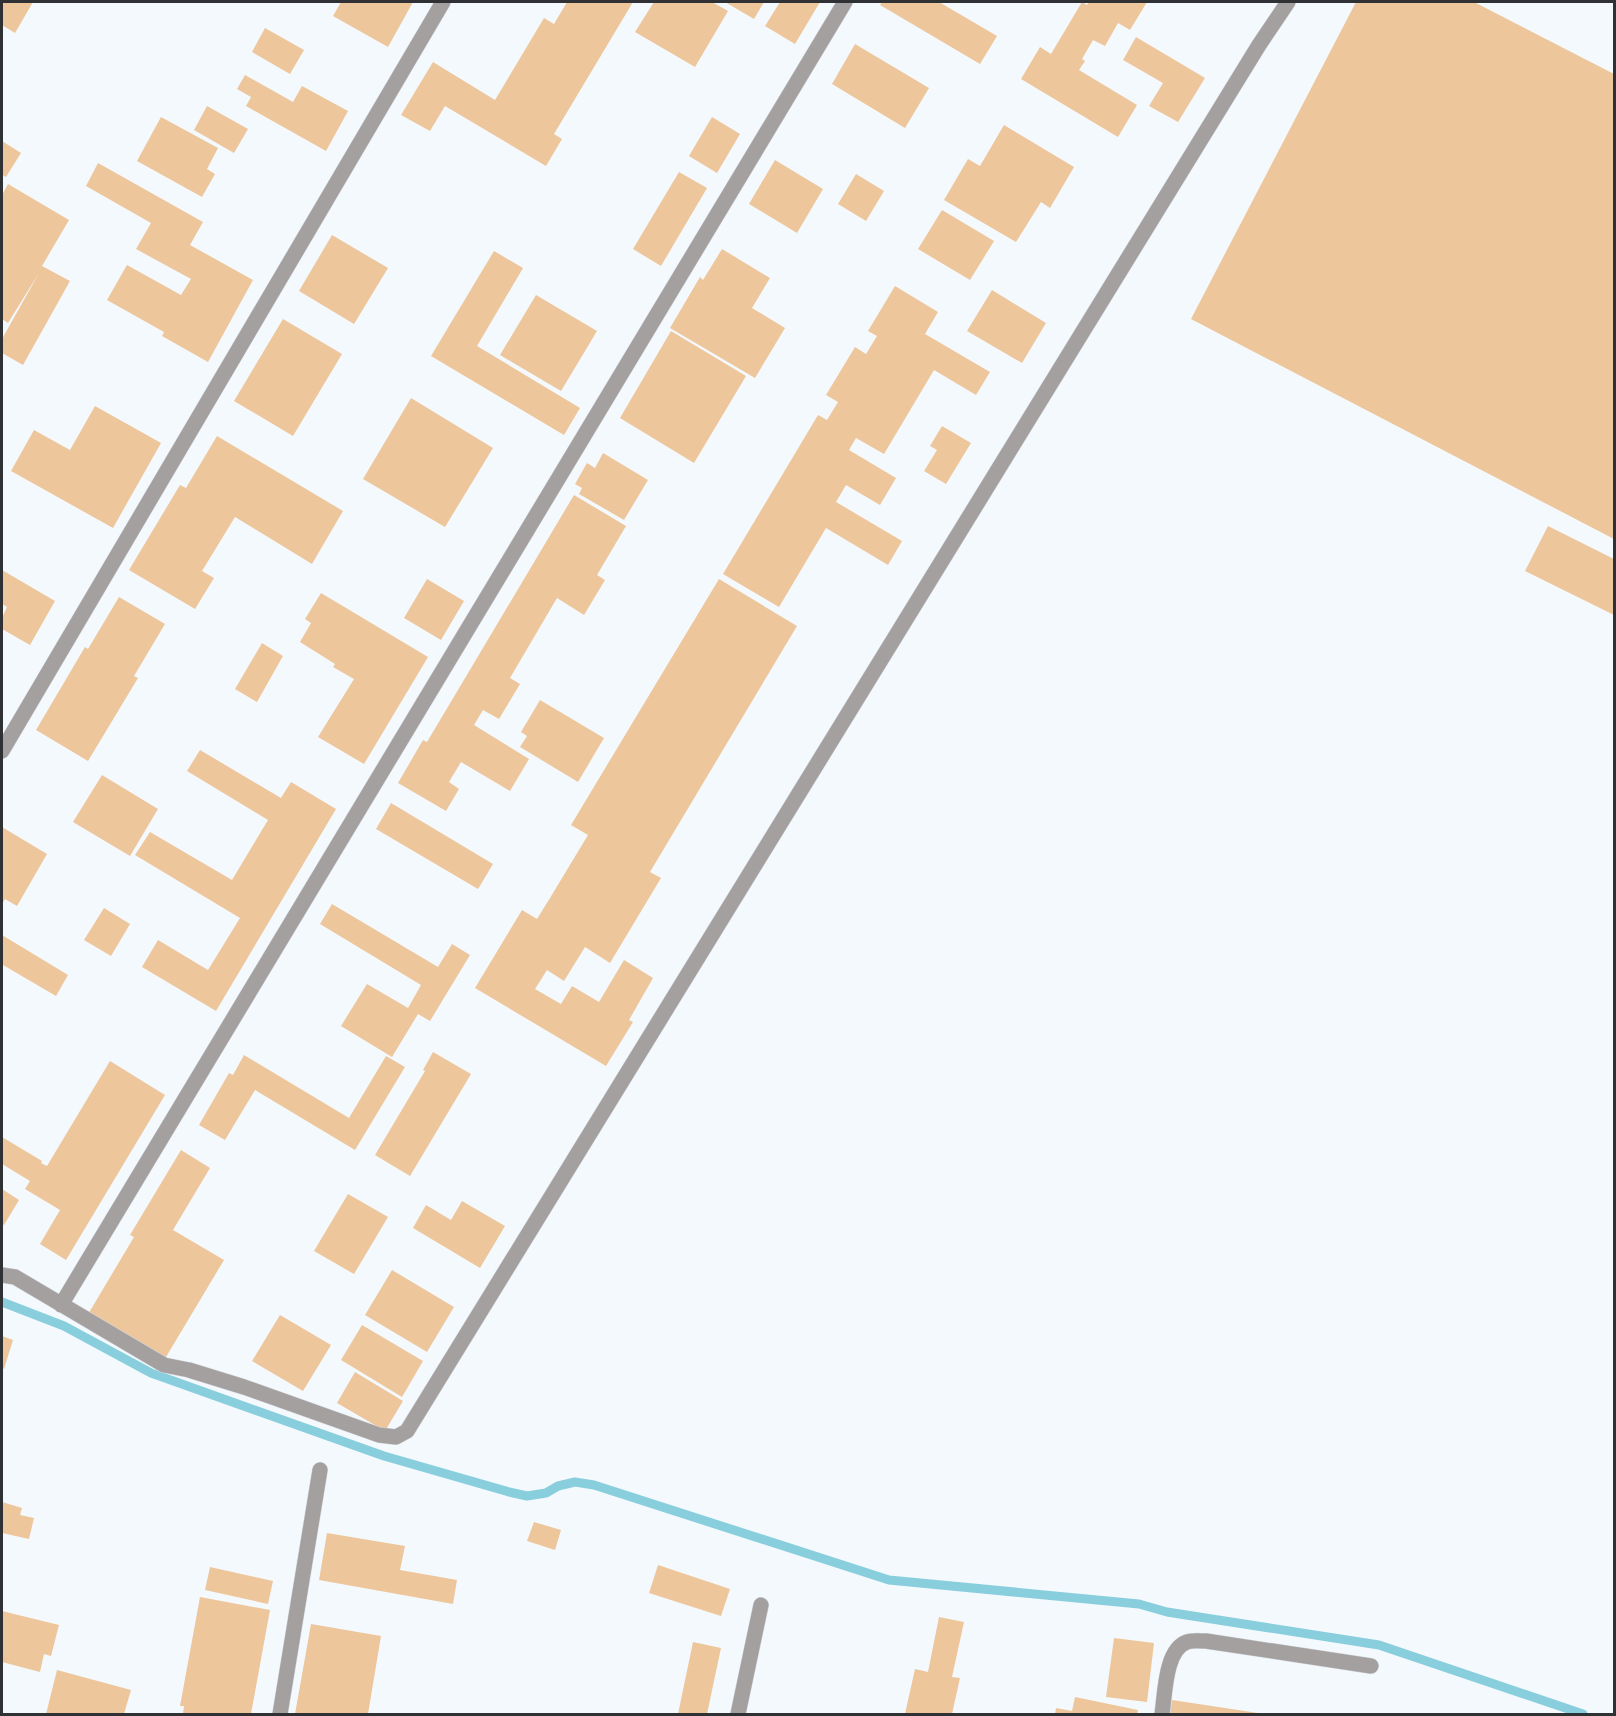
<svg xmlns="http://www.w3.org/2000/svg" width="1616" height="1716" viewBox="0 0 1616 1716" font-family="'Source Serif 4',serif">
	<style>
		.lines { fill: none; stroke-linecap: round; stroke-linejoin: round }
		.stream { stroke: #89cedd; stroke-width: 9 }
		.building { fill: #edc69b }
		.minor-casing { stroke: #d1d5da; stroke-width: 16 }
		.minor { stroke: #a4a09f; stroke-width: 15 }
	</style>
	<rect width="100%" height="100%" fill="#f4f9fe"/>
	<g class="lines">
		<path class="stream" d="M2 1302 64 1326 151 1373 384 1456 509 1492 527 1496 546 1493 558 1486 575 1482 594 1485 889 1580 1139 1604 1167 1612 1379 1645 1583 1714"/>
	</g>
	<path class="building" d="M2 2H33L15 33 2 25Z
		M341 2H413L388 47 333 16Z
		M567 2H633L554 134 562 139 546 166 445 106 430 131 401 115 433 62 495 100 544 18 554 24Z
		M654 2H712L728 11 695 67 635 32Z
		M725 2H764L754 19Z
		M780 2H820L795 44 765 26Z
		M882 2H939L997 36 980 64 880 5Z
		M1082 2 1087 5 1089 2H1147L1130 30 1118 23 1105 46 1093 40 1082 59 1085 61 1079 70 1137 105 1118 137 1021 79 1040 47 1051 54Z
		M1356 2H1474L1614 74V539L1191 319Z
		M265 28 304 50 290 74 252 52Z
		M1136 37 1205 78 1178 122 1149 106 1163 83 1123 60Z
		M855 44 929 88 905 128 832 84Z
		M245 75 293 102 302 86 348 111 326 151 246 106 251 97 237 89Z
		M207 106 248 129 234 153 194 130Z
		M161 117 218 148 207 169 215 174 202 197 137 161Z
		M712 117 740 134 717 173 689 156Z
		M1004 125 1074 167 1050 208 1041 202 1016 242 944 200 968 159 980 166Z
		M2 141 21 153 6 177 2 175Z
		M775 160 823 189 797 233 749 204Z
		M98 163 203 222 190 245 253 280 208 362 162 336 164 332 107 300 127 265 181 295 191 279 136 249 151 223 86 186Z
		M679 172 707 188 661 266 633 249Z
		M856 174 884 191 866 221 838 204Z
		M8 184 69 220 42 266 70 281 23 365 2 353V339L39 273 8 323 2 319V195Z
		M942 210 994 241 970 280 918 249Z
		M332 235 388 268 354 324 299 291Z
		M722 249 770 278 752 308 785 328 755 378 670 328 700 277 703 280Z
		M494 251 523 268 477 346 580 408 564 435 431 356Z
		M895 286 938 312 925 334 990 372 976 395 934 370 884 454 856 438 849 450 896 478 880 505 846 485 836 502 902 541 888 565 826 528 779 607 723 574 818 415 827 420 838 402 826 395 855 347 866 354 877 336 868 331Z
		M992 290 1046 323 1022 363 967 331Z
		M536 295 597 331 561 391 500 355Z
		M283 319 342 354 293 436 234 401Z
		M671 331 746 376 694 463 620 418Z
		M411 398 493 448 445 527 363 479Z
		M95 406 161 443 113 528 11 471 34 430 70 450Z
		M942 426 971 443 946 484 924 471 937 450 930 446Z
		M217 436 343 511 312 564 235 517 202 571 214 578 195 609 129 570 180 485 186 488Z
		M603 453 648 480 624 520 579 494 582 488 575 484 587 463 595 468Z
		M574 495 626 526 597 575 605 580 584 615 557 598 510 678 520 684 499 719 483 710 474 725 529 759 510 791 461 762 449 782 459 789 446 811 398 783 423 740 427 742Z
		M1548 526 1614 559V615L1525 571Z
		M2 570 55 601 30 645 2 629V618L7 607 2 604Z
		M427 579 464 601 441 640 404 618Z
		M719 579 797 626 650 872 661 878 610 963 585 947 564 981 547 970 535 989 561 1004 572 986 599 1002 624 960 653 978 629 1020 633 1022 606 1066 475 988 522 910 537 919 550 898 588 835 571 825Z
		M321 593 428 657 364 764 318 737 354 679 333 667 335 664 300 642 311 623 305 619Z
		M119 597 165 624 134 676 138 678 88 761 36 730 85 647 88 649Z
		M262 643 283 656 257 702 235 689Z
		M540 700 604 738 578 782 520 747 527 736 521 732Z
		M200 750 281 798 291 782 336 809 216 1011 142 967 158 940 208 970 240 918 135 855 150 832 232 880 268 820 187 771Z
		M102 775 158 809 130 856 73 822Z
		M391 803 493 864 478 889 376 829Z
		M2 827 47 854 17 906 5 899 2 904Z
		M332 904 438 967 452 944 470 955 430 1021 418 1014 392 1057 341 1026 367 984 408 1008 421 985 320 924Z
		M104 908 130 924 111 956 84 940Z
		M2 935 68 975 56 996 3 965 2 967Z
		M433 1052 471 1074 410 1176 375 1155 425 1071 423 1070Z
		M244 1055 349 1118 386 1056 405 1067 355 1150 255 1090 225 1140 199 1125 229 1073 233 1075Z
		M110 1061 165 1095 66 1260 40 1244 60 1210 25 1189 30 1181 2 1164V1137L42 1161 41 1163 47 1166Z
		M181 1150 210 1168 173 1230 224 1260 163 1362 87 1316 134 1237 130 1235Z
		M2 1189 19 1200 4 1225 2 1224Z
		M348 1194 388 1217 354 1274 314 1251Z
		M462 1201 505 1226 480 1268 413 1228 426 1205 451 1220Z
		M392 1270 454 1307 427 1352 365 1315Z
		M280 1315 331 1345 303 1391 252 1361Z
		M362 1325 423 1361 402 1397 341 1360Z
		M2 1336 13 1340 4 1369 2 1368Z
		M355 1372 403 1401 385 1431 337 1403Z
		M2 1502 22 1508 20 1515 34 1518 29 1539 2 1533Z
		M534 1522 561 1530 555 1550 527 1541Z
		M327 1533 405 1546 400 1570 457 1580 453 1604 319 1580Z
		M658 1565 730 1589 721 1616 649 1593Z
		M210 1567 273 1581 268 1604 205 1590Z
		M200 1597 270 1610 251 1714H183L184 1706H180Z
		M2 1611 59 1625 51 1656 44 1654 40 1672 2 1662Z
		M939 1617 964 1622 952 1677 960 1678 952 1714H905L915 1669 928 1672Z
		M311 1624 381 1636 368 1714H295Z
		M1114 1638 1154 1643 1147 1702 1106 1697Z
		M693 1642 721 1648 707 1714H678Z
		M57 1670 131 1690 124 1714H46Z
		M1075 1697 1138 1710 1137 1714H1055L1056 1708 1072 1711Z
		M1172 1700 1258 1713V1714H1170Z"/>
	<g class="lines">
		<defs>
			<path id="minor" d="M2 751 443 2
				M2 1275 15 1277 164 1365 189 1370 244 1387 379 1435 396 1437 407 1431 1259 45 1288 2
				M61 1305 845 2
				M280 1714 320 1470
				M738 1714 761 1605
				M1162 1714C1165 1695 1165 1649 1187 1642 1192 1640 1200 1641 1206 1641L1371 1666"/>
		</defs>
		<use href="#minor" class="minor-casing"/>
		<use href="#minor" class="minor"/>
	</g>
	<rect width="1616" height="1716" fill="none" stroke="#2f3134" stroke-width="6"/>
</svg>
